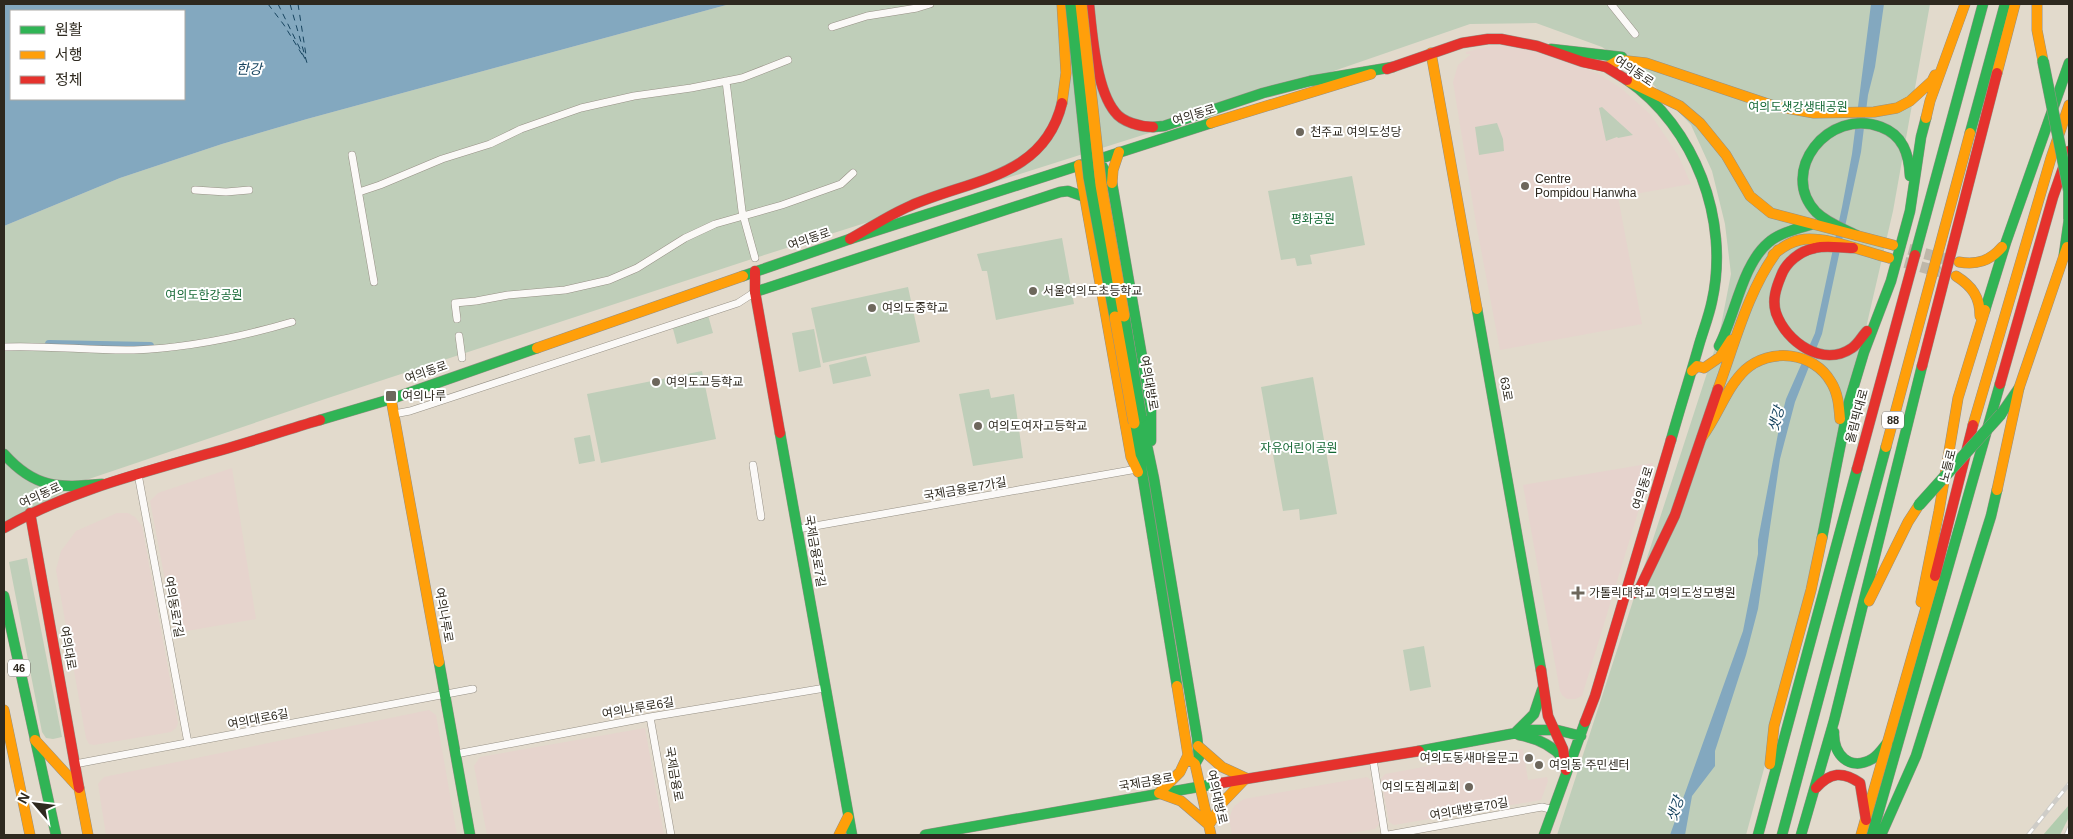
<svg xmlns="http://www.w3.org/2000/svg" width="2073" height="839" viewBox="0 0 2073 839" font-family="Arial,'Noto Sans KR',sans-serif">
	<style>
		.commercial { fill: #e6d4cd }
		.medical { fill: #e6d3cd }
		.green { fill: #bfceb9 }
		.forest { fill: #b1ccae }
		.water { fill: #83a8bf; fill-rule: evenodd }
		.lines { fill: none; stroke-linecap: round; stroke-linejoin: round }
		.canal { stroke: #83a8bf; stroke-width: 8 }
		.ferry { stroke: #184560; stroke-width: 1; stroke-dasharray: 6 5; stroke-linecap: butt }
		.primary-tunnel { stroke: #beb7a9; stroke-width: 11; stroke-dasharray: 11 5.5; stroke-linecap: butt }
		.street-casing { stroke: #969085; stroke-width: 8 }
		.fast-casing { stroke: #969085; stroke-width: 11 }
		.slow-casing { stroke: #969085; stroke-width: 11 }
		.jam-casing { stroke: #969085; stroke-width: 11 }
		.street { stroke: #fbf9f7; stroke-width: 7 }
		.fast { stroke: #30b455; stroke-width: 10 }
		.slow { stroke: #ff9f0a; stroke-width: 10 }
		.jam { stroke: #e5322d; stroke-width: 10 }
		.rail-casing { stroke: #ceccc7; stroke-width: 4.5 }
		.rail { stroke: #fff; stroke-width: 2.5; stroke-dasharray: 8; stroke-linecap: butt }
		.fast-bridge-casing { stroke: #969085; stroke-width: 12; stroke-linecap: butt }
		.slow-bridge-casing { stroke: #969085; stroke-width: 12; stroke-linecap: butt }
		.fast-bridge { stroke: #30b455; stroke-width: 11 }
		.slow-bridge { stroke: #ff9f0a; stroke-width: 11 }
		.poi-dot { fill: #6d675c; stroke: #fff; stroke-width: 2 }
		.labels { text-anchor: middle; dominant-baseline: central; stroke-width: 4; stroke-linejoin: round; paint-order: stroke }
		.shield { fill: #fff; stroke: #6d6962; stroke-width: 1 }
		.shield-label { font-size: 11px; font-weight: bold; fill: #2e291f }
		.street-label { font-size: 12px; fill: #2e291f; stroke: #fff }
		.park-label { font-size: 12px; fill: #146834; stroke: #fff }
		.poi-label { font-size: 12px; fill: #2e291f; stroke: #fff; text-anchor: start }
		.water-label { font-size: 14px; font-style: italic; fill: #184560; stroke: #fff }
	</style>
	<rect width="100%" height="100%" fill="#e2dacc"/>
	<path class="commercial" d="M1501 45 1535 49 1570 61 1602 76 1622 89 1651 115 1678 155 1691 184 1618 197 1642 324 1500 350 1476 223 1453 82 1458 65 1471 54H1466V52L1491 46Z
		M232 468 256 619 175 633 150 501 158 493Z
		M117 513H128L135 517 142 526 178 723 176 728 171 732 94 745 89 744 86 738 56 570 61 551 76 531Z
		M429 710 436 715 457 835H106L98 784 104 777Z
		M645 728 664 835H487L474 766 480 757Z
		M1523 749 1528 780 1547 777 1548 781 1541 800 1394 825 1389 822 1381 779 1385 774Z
		M1367 777 1372 781 1377 807 1380 823 1375 829 1338 835H1232L1229 819 1231 813 1234 806 1244 799Z"/>
	<path class="medical" d="M1653 463 1582 696 1575 699H1567L1562 695 1560 691 1523 485Z"/>
	<path class="green" d="M730 4H1930L1893 211 1765 765 1746 835H1557L1719 336 1731 274 1725 224 1712 171 1691 125 1648 79 1602 47 1536 23 1470 24 1206 115 755 258 325 399 83 481 4 525V226L120 178 222 144 307 119Z
		M1602 107 1633 135 1618 138 1617 137 1606 141 1599 108Z
		M1497 123 1503 139 1504 151 1479 155 1475 127Z
		M1352 176 1365 245 1310 255 1312 264 1297 266 1295 258 1281 260 1268 191Z
		M1062 238 1074 304 996 320 987 271H982L977 254Z
		M908 287 920 342 823 363 811 308Z
		M708 315 713 333 677 344 672 325Z
		M814 329 821 367 799 372 792 333Z
		M866 356 871 376 833 384 829 365Z
		M702 371 716 439 601 463 587 394Z
		M1313 377 1337 514 1300 520 1299 509 1283 511 1261 387Z
		M989 389 991 398 1014 394 1023 458 973 466 959 394Z
		M590 435 595 461 579 464 574 438Z
		M27 558 62 737 53 739 46 738 42 732 9 562Z
		M1424 646 1431 687 1410 691 1403 650Z"/>
	<path class="forest" d="M2069 805V817L2060 835H2043Z"/>
	<path class="water" d="M4 4H730L307 119 222 144 120 178 4 226ZM11 11H184V99H11Z
		M1871 4H1884L1875 67 1868 95 1861 152 1822 334 1795 402 1780 459 1758 609 1746 655 1715 751V766L1692 796 1685 835H1670L1743 631 1758 554V540L1780 423 1786 399 1815 333 1842 207 1852 154Z"/>
	<g class="lines">
		<path class="canal" d="M49 344 150 346"/>
		<path class="ferry" d="M268 4 284 25 303 56
			M278 4 307 63 290 4
			M298 4 306 55"/>
		<path class="primary-tunnel" d="M1893 245 1945 259
			M1889 258 1940 272"/>
		<defs>
			<path id="street" d="M1611 4 1635 34
				M832 27 867 16 917 8 930 4
				M726 81 742 211 755 258
				M352 155 374 282
				M195 190 226 192 249 190
				M359 192 380 185 442 159 490 144 521 129 581 108 634 96 691 88 742 78 788 60
				M457 319 455 303 476 301 508 295 565 290 609 280 637 268 685 238 715 224 782 205 841 184 853 173
				M459 336 462 358
				M4 347C47 345 91 351 134 350 187 348 241 337 292 322
				M394 414 410 411 738 303 755 292
				M753 465 761 517
				M138 474 188 743
				M798 529 1137 469
				M650 717 671 835
				M456 754 650 717 825 688
				M1373 759 1385 835
				M75 764 473 689
				M1388 835 1542 807 1554 810"/>
			<path id="fast" d="M1551 49 1622 57
				M1627 80C1695 127 1730 220 1712 301 1709 316 1703 331 1699 345 1690 377 1680 408 1671 440
				M1153 127 1164 126 1263 93 1310 81 1393 67
				M1970 133 2005 4
				M1098 159 1112 183 1151 409V441
				M1856 235C1842 228 1827 223 1816 212 1778 172 1828 107 1881 127 1903 135 1909 154 1910 176
				M1915 255 1983 4
				M2064 255 2069 219
				M743 276 850 239 1211 123
				M755 292 1060 192 1068 191 1085 197
				M1477 309 1541 670
				M1985 310 2006 242 2069 63
				M1719 346C1735 316 1742 265 1768 243 1779 233 1796 229 1810 225
				M2001 414 2019 388
				M1141 417 1154 479 1197 737 1199 757 1195 764
				M320 420 391 399 537 348
				M1134 423 1177 686
				M780 433 852 835
				M4 454C35 489 59 488 102 484
				M1822 538 1849 402 1864 352 1891 281 1910 211 1921 137 1926 118
				M4 596 56 835
				M439 662 470 835
				M1516 732 1534 714 1542 690
				M1834 732C1833 754 1849 772 1872 759 1879 755 1883 748 1888 742
				M1519 735C1536 738 1551 744 1563 758
				M1419 751 1532 730H1557L1581 736
				M925 835 1215 784
				M1544 835 1585 722
				M1758 835 1857 469
				M1782 835 1886 447
				M1801 835 1834 721 1922 366
				M1872 835 2000 384
				M1881 835 1916 756 1991 516 1997 490"/>
			<path id="slow" d="M1062 4 1066 73 1062 103
				M2037 4V30L2043 61
				M1431 53 1477 309
				M1607 67 1619 60 1646 63 1774 106 1814 113 1874 112 1897 108 1910 101 1932 81 1935 75
				M1997 73 2015 4
				M1630 82 1680 106 1700 123 1726 155 1750 196 1771 213 1893 245
				M1926 118 1930 101 1965 4
				M1211 123 1371 74
				M1079 165 1131 457 1138 472
				M1112 183 1113 170 1119 152
				M1773 255C1781 248 1790 242 1800 240 1824 235 1865 252 1889 258
				M1959 262C1977 265 1990 261 2002 247
				M1956 276C1972 286 1980 297 1980 316
				M537 348 743 276
				M1692 371 1697 366 1704 368 1720 357 1731 340
				M1718 389C1735 343 1748 290 1778 250
				M391 399 439 662
				M1973 425 2051 158 2069 105
				M1702 437C1718 416 1726 388 1745 370 1770 347 1814 352 1831 382 1838 393 1839 406 1840 419
				M1886 447 1970 133
				M1997 490 2019 388 2067 247
				M1869 601 1908 522 1919 505
				M1921 602 1939 511 1958 398 1985 310
				M1177 686 1188 755 1189 759 1195 764 1211 835
				M4 710 30 835
				M35 740 79 788 88 835
				M1188 755 1180 772 1159 793 1181 801 1209 825 1223 802 1246 778 1222 767 1198 746
				M1770 764 1774 726 1811 590 1822 538
				M839 835 848 817
				M1861 835 1935 576"/>
			<path id="jam" d="M1089 4C1092 33 1096 89 1115 112 1122 122 1141 127 1153 127
				M1387 69 1462 43 1488 39H1501L1537 46 1583 62 1606 67 1627 80
				M850 239C870 228 889 215 910 206 971 179 1044 178 1062 103
				M1853 248C1840 248 1827 245 1815 248 1800 251 1786 262 1781 276 1776 288 1772 300 1776 313 1786 342 1823 368 1852 348 1858 344 1862 336 1867 331
				M755 271V292L780 433
				M1922 366 1997 73
				M2000 384 2053 197 2069 151
				M1857 469 1915 255
				M30 513 79 788
				M4 528C67 492 137 474 207 454 245 444 282 431 320 420
				M1935 576 1973 425
				M1625 594H1632L1640 588 1675 515 1718 389
				M1541 670 1548 716 1563 749 1566 770
				M1585 722 1595 696 1671 440
				M1215 784 1419 751
				M1816 788C1830 772 1843 771 1860 783L1866 820"/>
		</defs>
		<use href="#street" class="street-casing"/>
		<use href="#fast" class="fast-casing"/>
		<use href="#slow" class="slow-casing"/>
		<use href="#jam" class="jam-casing"/>
		<use href="#street" class="street"/>
		<use href="#fast" class="fast"/>
		<use href="#slow" class="slow"/>
		<use href="#jam" class="jam"/>
		<defs>
			<path id="rail" d="M2028 835 2069 784
				M2066 835 2069 828"/>
		</defs>
		<use href="#rail" class="rail-casing"/>
		<use href="#rail" class="rail"/>
		<defs>
			<path id="fast-bridge" d="M1071 4 1089 177 1115 317
				M2043 61 2069 191V219
				M1124 316 1141 417
				M1919 505 2001 414"/>
			<path id="slow-bridge" d="M1081 4 1101 185 1124 316
				M1115 317 1134 423"/>
		</defs>
		<use href="#fast-bridge" class="fast-bridge-casing"/>
		<use href="#slow-bridge" class="slow-bridge-casing"/>
		<use href="#fast-bridge" class="fast-bridge"/>
		<use href="#slow-bridge" class="slow-bridge"/>
	</g>
	<g class="poi-dot">
		<circle cx="1300" cy="132" r="5"/>
		<circle cx="1525" cy="186" r="5"/>
		<circle cx="1033" cy="291" r="5"/>
		<circle cx="872" cy="308" r="5"/>
		<circle cx="656" cy="382" r="5"/>
		<rect x="385" y="390" width="12" height="12" rx="2.5"/>
		<circle cx="978" cy="426" r="5"/>
		<path d="M1575.5 585.5h5v5h5v5h-5v5h-5v-5h-5v-5h5z"/>
		<circle cx="1529" cy="758" r="5"/>
		<circle cx="1539" cy="765" r="5"/>
		<circle cx="1469" cy="787" r="5"/>
	</g>
	<g class="labels">
		<g class="shield">
			<rect x="1882" y="411.5" width="22" height="17" rx="4"/>
			<rect x="8" y="659.5" width="22" height="17" rx="4"/>
		</g>
		<g class="shield-label">
			<text x="1893" y="420">88</text>
			<text x="19" y="668">46</text>
		</g>
		<g class="street-label">
			<text transform="translate(1634 71) rotate(34)">여의동로</text>
			<text transform="translate(1194 115) rotate(-17)">여의동로</text>
			<text transform="translate(809 239) rotate(-19)">여의동로</text>
			<text transform="translate(426 372) rotate(-19)">여의동로</text>
			<text transform="translate(1149 383) rotate(80)">여의대방로</text>
			<text transform="translate(1506 389) rotate(80)">63로</text>
			<text transform="translate(1857 416) rotate(-75)">올림픽대로</text>
			<text transform="translate(1948 466) rotate(-76)">노들로</text>
			<text transform="translate(1643 488) rotate(-73)">여의동로</text>
			<text transform="translate(965 489) rotate(-10)">국제금융로7가길</text>
			<text transform="translate(40 495) rotate(-24)">여의동로</text>
			<text transform="translate(815 551) rotate(80)">국제금융로7길</text>
			<text transform="translate(174 607) rotate(80)">여의동로7길</text>
			<text transform="translate(444 615) rotate(80)">여의나루로</text>
			<text transform="translate(68 648) rotate(80)">여의대로</text>
			<text transform="translate(638 708) rotate(-10)">여의나루로6길</text>
			<text transform="translate(258 719) rotate(-11)">여의대로6길</text>
			<text transform="translate(674 774) rotate(80)">국제금융로</text>
			<text transform="translate(1146 782) rotate(-10)">국제금융로</text>
			<text transform="translate(1217 797) rotate(77)">여의대방로</text>
			<text transform="translate(1469 809) rotate(-10)">여의대방로70길</text>
		</g>
		<g class="park-label">
			<text x="1798" y="107">여의도샛강생태공원</text>
			<text x="1313" y="219">평화공원</text>
			<text x="204" y="295">여의도한강공원</text>
			<text x="1299" y="448">자유어린이공원</text>
		</g>
		<g class="poi-label">
			<text x="1310" y="132">천주교 여의도성당</text>
			<text x="1535" y="179">Centre<tspan x="1535" dy="14">Pompidou Hanwha</tspan></text>
			<text x="1043" y="291">서울여의도초등학교</text>
			<text x="882" y="308">여의도중학교</text>
			<text x="666" y="382">여의도고등학교</text>
			<text x="402" y="396">여의나루</text>
			<text x="988" y="426">여의도여자고등학교</text>
			<text x="1589" y="593">가톨릭대학교 여의도성모병원</text>
			<text x="1519" y="758" text-anchor="end">여의도동새마을문고</text>
			<text x="1549" y="765">여의동 주민센터</text>
			<text x="1459" y="787" text-anchor="end">여의도침례교회</text>
		</g>
		<g class="water-label">
			<text x="249" y="69">한강</text>
			<text transform="translate(1776 419) rotate(-74)">샛강</text>
			<text transform="translate(1675 809) rotate(-71)">샛강</text>
		</g>
	</g>
	<rect width="2073" height="839" fill="none" stroke="#2e291f" stroke-width="10"/>
	<rect x="10" y="10" width="175" height="90" fill="#ffffff" stroke="#aba9a5"/>
	<rect x="20" y="26" width="25" height="8" fill="#30b455" stroke="#aba9a5"/>
	<text x="55" y="35" font-size="15" fill="#2e291f">원활</text>
	<rect x="20" y="51" width="25" height="8" fill="#ff9f0a" stroke="#aba9a5"/>
	<text x="55" y="60" font-size="15" fill="#2e291f">서행</text>
	<rect x="20" y="76" width="25" height="8" fill="#e5322d" stroke="#aba9a5"/>
	<text x="55" y="85" font-size="15" fill="#2e291f">정체</text>
	<g transform="translate(35 804) rotate(298)" stroke="#ffffff" stroke-width="4" paint-order="stroke">
	<path d="M0-4L9 19L0 12L-9 19Z" fill="#2e291f"/>
	<text y="-8" font-size="14" font-weight="bold" text-anchor="middle" fill="#2e291f">N</text>
	</g>
</svg>
